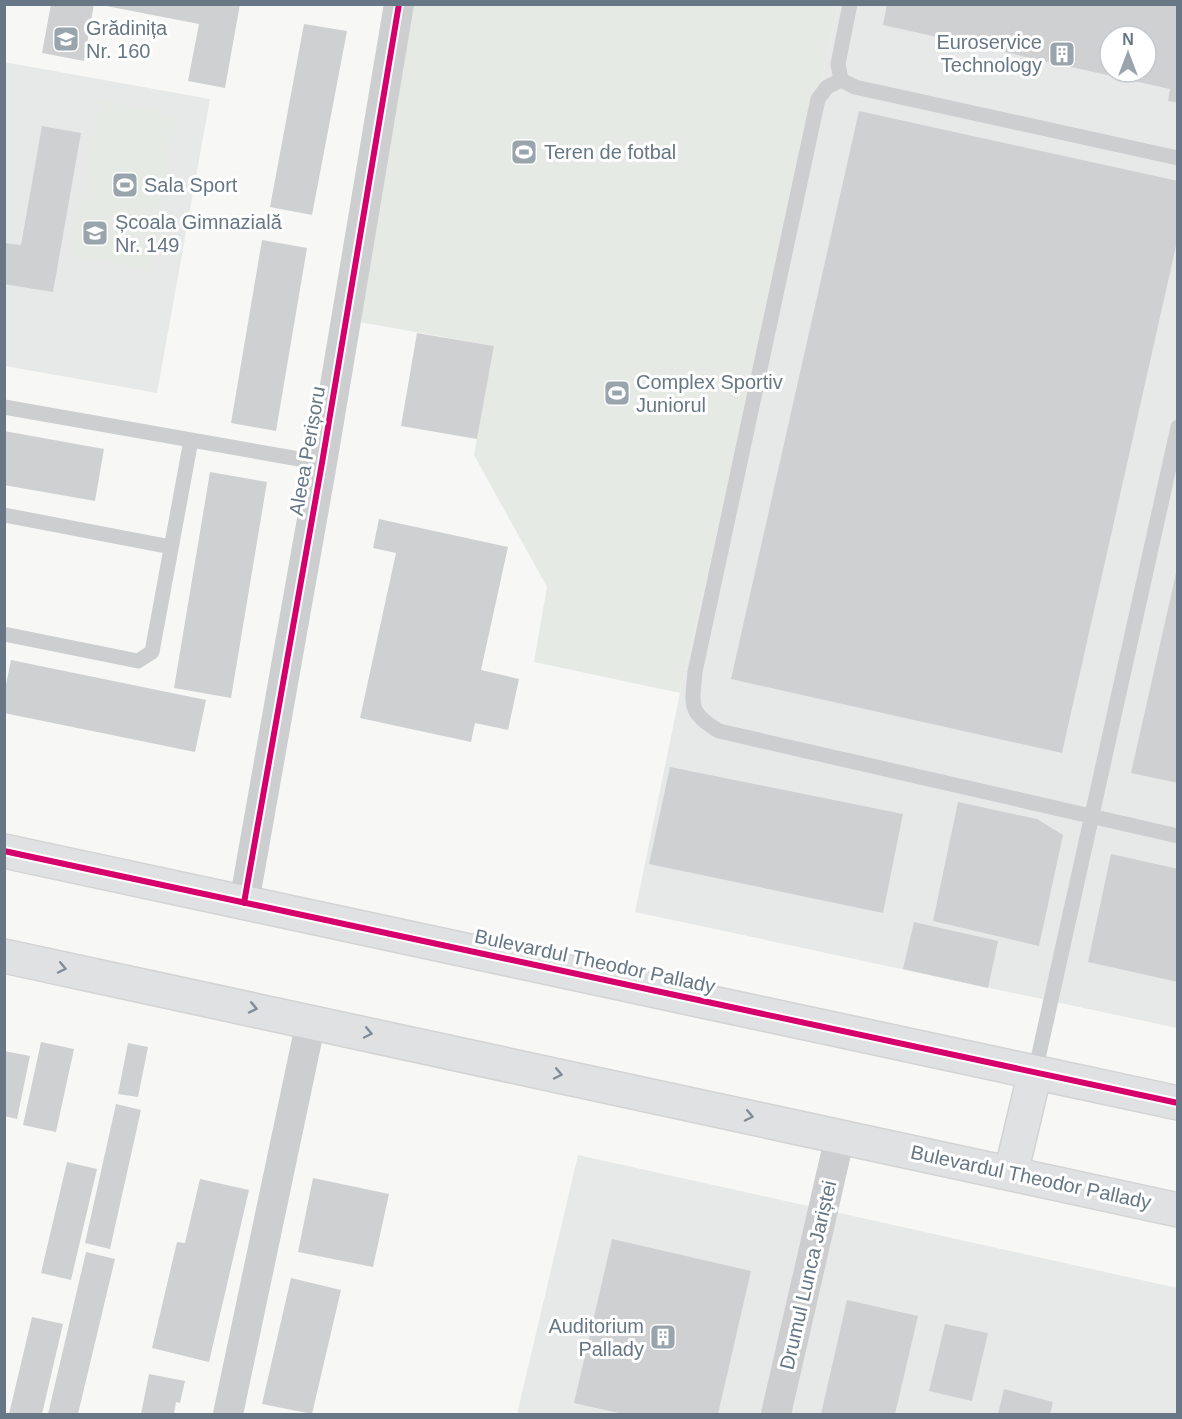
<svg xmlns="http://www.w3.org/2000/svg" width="1182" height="1419" viewBox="0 0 1182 1419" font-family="Arial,sans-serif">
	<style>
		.built { fill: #e7e9e8; fill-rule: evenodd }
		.garden { fill: #e6eae4 }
		.building { fill: #cfd0d1; fill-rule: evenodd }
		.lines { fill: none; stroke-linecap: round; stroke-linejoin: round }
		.primary-casing { stroke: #d3d3d4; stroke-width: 36 }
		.service { stroke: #cccecf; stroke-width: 15 }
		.minor { stroke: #cccecf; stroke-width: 30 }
		.primary { stroke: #e0e1e2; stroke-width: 33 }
		.cycleway-casing { stroke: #fff; stroke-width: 10 }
		.cycleway { stroke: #d6006c; stroke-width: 6 }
		.oneway { stroke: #7f8c98 }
		.labels { text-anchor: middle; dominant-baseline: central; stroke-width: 6; stroke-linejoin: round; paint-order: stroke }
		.poi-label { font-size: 20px; fill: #677786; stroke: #fff; text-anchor: start }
		.street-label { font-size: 20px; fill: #677786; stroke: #fff }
	</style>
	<rect width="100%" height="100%" fill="#f7f7f6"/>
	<path class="built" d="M839 5H1177V1028L635 912 680 693ZM1110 36H1146V72H1110Z
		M4 62 210 99 157 393 5 366Z
		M578 1155 1177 1288V1414H517Z"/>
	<path class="garden" d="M414 5H839L680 693 534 662 547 587 474 455 494 346 354 321Z
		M100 101 178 115 150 270 71 255Z"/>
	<path class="building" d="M51 4H94L84 61 42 53Z
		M96 4H240L225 88 188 81 199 24Z
		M887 4H1178V103L1168 101 1170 89 883 25ZM1110 36H1146V72H1110Z
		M304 24 347 31 312 215 270 207Z
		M859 111 1178 181V237L1062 753 731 679Z
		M42 126 81 133 53 292 4 284V243L21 245Z
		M262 240 307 248 276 431 231 423Z
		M417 333 494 346 477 439 401 426Z
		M4 431 104 449 95 501 4 485Z
		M210 472 267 482 231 698 174 688Z
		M379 519 508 547 481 670 519 679 508 730 475 723 471 742 360 718 396 553 373 548Z
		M1177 569H1178V783L1131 773Z
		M11 660 206 700 195 752 4 713V694Z
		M670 767 903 814 883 913 649 864Z
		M958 802 1037 819 1063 835 1039 946 933 921Z
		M1111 854 1178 869V982L1088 962Z
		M914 922 998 941 988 988 903 969Z
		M41 1042 74 1049 56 1132 23 1125Z
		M128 1043 148 1047 138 1097 118 1094Z
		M4 1051 30 1056 17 1119 4 1116Z
		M116 1104 141 1110 110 1249 85 1243Z
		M67 1162 97 1169 71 1280 41 1273Z
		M313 1178 389 1194 373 1267 298 1252Z
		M200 1179 249 1190 209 1362 152 1348 177 1242 185 1243Z
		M612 1239 751 1271 718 1414H623L574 1403Z
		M86 1252 115 1259 78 1414H48Z
		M291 1278 341 1290 312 1414 262 1404Z
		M847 1300 918 1316 895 1414H821Z
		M32 1317 63 1324 42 1414H9Z
		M945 1324 988 1333 972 1401 929 1391Z
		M149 1374 185 1381 180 1403 176 1402 174 1414H141Z
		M1004 1389 1053 1402 1050 1414H998Z"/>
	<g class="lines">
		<defs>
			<path id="primary" d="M4 851 1178 1103
				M4 956 1178 1210
				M1011 1173 1035 1072"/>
		</defs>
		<use href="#primary" class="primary-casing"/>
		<path class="service" d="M850 4 838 64 841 80 855 87 1178 158
			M841 80 827 87 818 99 695 672C692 706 688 712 719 731L1178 836
			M4 407 322 463
			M4 515 171 547
			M4 634 138 661 152 652 191 440
			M1035 1072 1178 427"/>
		<path class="minor" d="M244 903 322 463 399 4
			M228 1414 311 1021
			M776 1414 840 1136"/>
		<use href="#primary" class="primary"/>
		<defs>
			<path id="cycleway" d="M4 851 1178 1103
				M244 903 322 463 399 4"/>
		</defs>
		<use href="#cycleway" class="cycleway-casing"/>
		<use href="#cycleway" class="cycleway"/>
	</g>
	<defs><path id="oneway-chevron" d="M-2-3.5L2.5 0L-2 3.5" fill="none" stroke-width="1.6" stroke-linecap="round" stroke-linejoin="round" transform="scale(1.5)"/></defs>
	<g class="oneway">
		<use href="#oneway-chevron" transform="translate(62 968) rotate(12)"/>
		<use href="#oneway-chevron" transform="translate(253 1008) rotate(12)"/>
		<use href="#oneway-chevron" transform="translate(368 1033) rotate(12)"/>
		<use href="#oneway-chevron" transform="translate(558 1074) rotate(12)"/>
		<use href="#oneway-chevron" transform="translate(749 1116) rotate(12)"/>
	</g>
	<defs>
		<symbol id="school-square" viewBox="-11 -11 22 22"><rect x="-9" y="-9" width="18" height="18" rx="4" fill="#99a4ad" stroke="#fff"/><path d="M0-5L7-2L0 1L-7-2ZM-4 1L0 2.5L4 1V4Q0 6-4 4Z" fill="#fff"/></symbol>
		<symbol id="building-square" viewBox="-11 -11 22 22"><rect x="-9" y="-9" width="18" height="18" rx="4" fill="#99a4ad" stroke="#fff"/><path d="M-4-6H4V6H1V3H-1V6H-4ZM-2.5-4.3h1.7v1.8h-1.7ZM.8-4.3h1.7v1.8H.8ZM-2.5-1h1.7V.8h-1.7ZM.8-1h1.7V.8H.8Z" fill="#fff"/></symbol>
		<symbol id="stadium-square" viewBox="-11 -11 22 22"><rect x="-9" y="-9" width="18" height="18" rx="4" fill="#99a4ad" stroke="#fff"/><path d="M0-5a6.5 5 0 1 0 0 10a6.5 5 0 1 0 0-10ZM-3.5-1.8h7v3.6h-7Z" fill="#fff"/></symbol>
	</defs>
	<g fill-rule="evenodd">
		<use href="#school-square" x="51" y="24" width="30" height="30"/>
		<use href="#building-square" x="1047" y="39" width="30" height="30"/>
		<use href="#stadium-square" x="509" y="137" width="30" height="30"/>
		<use href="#stadium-square" x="110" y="170" width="30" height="30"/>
		<use href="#school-square" x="80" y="218" width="30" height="30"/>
		<use href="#stadium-square" x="602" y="378" width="30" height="30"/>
		<use href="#building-square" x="648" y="1322" width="30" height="30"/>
	</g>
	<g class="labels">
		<g class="poi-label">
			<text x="86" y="28">Grădinița<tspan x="86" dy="23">Nr. 160</tspan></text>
			<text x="1042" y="42" text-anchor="end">Euroservice<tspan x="1042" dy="23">Technology</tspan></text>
			<text x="544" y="152">Teren de fotbal</text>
			<text x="144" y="185">Sala Sport</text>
			<text x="115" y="222">Școala Gimnazială<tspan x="115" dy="23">Nr. 149</tspan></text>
			<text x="636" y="382">Complex Sportiv<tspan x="636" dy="23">Juniorul</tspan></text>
			<text x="644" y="1326" text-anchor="end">Auditorium<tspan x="644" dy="23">Pallady</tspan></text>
		</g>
		<g class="street-label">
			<text transform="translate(307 451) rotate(-80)">Aleea Perișoru</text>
			<text transform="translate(595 961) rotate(12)">Bulevardul Theodor Pallady</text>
			<text transform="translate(1031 1177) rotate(12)">Bulevardul Theodor Pallady</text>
			<text transform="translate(808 1275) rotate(-77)">Drumul Lunca Jariștei</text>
		</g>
	</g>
	<rect width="1182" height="1419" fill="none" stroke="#677786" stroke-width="12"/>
	<g transform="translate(1128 54)"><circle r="28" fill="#ffffff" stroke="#c2c9cf" stroke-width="1.5"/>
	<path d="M0-4.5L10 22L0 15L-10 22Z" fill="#99a4ad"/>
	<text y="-9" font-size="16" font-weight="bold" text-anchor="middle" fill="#677786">N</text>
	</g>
</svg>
